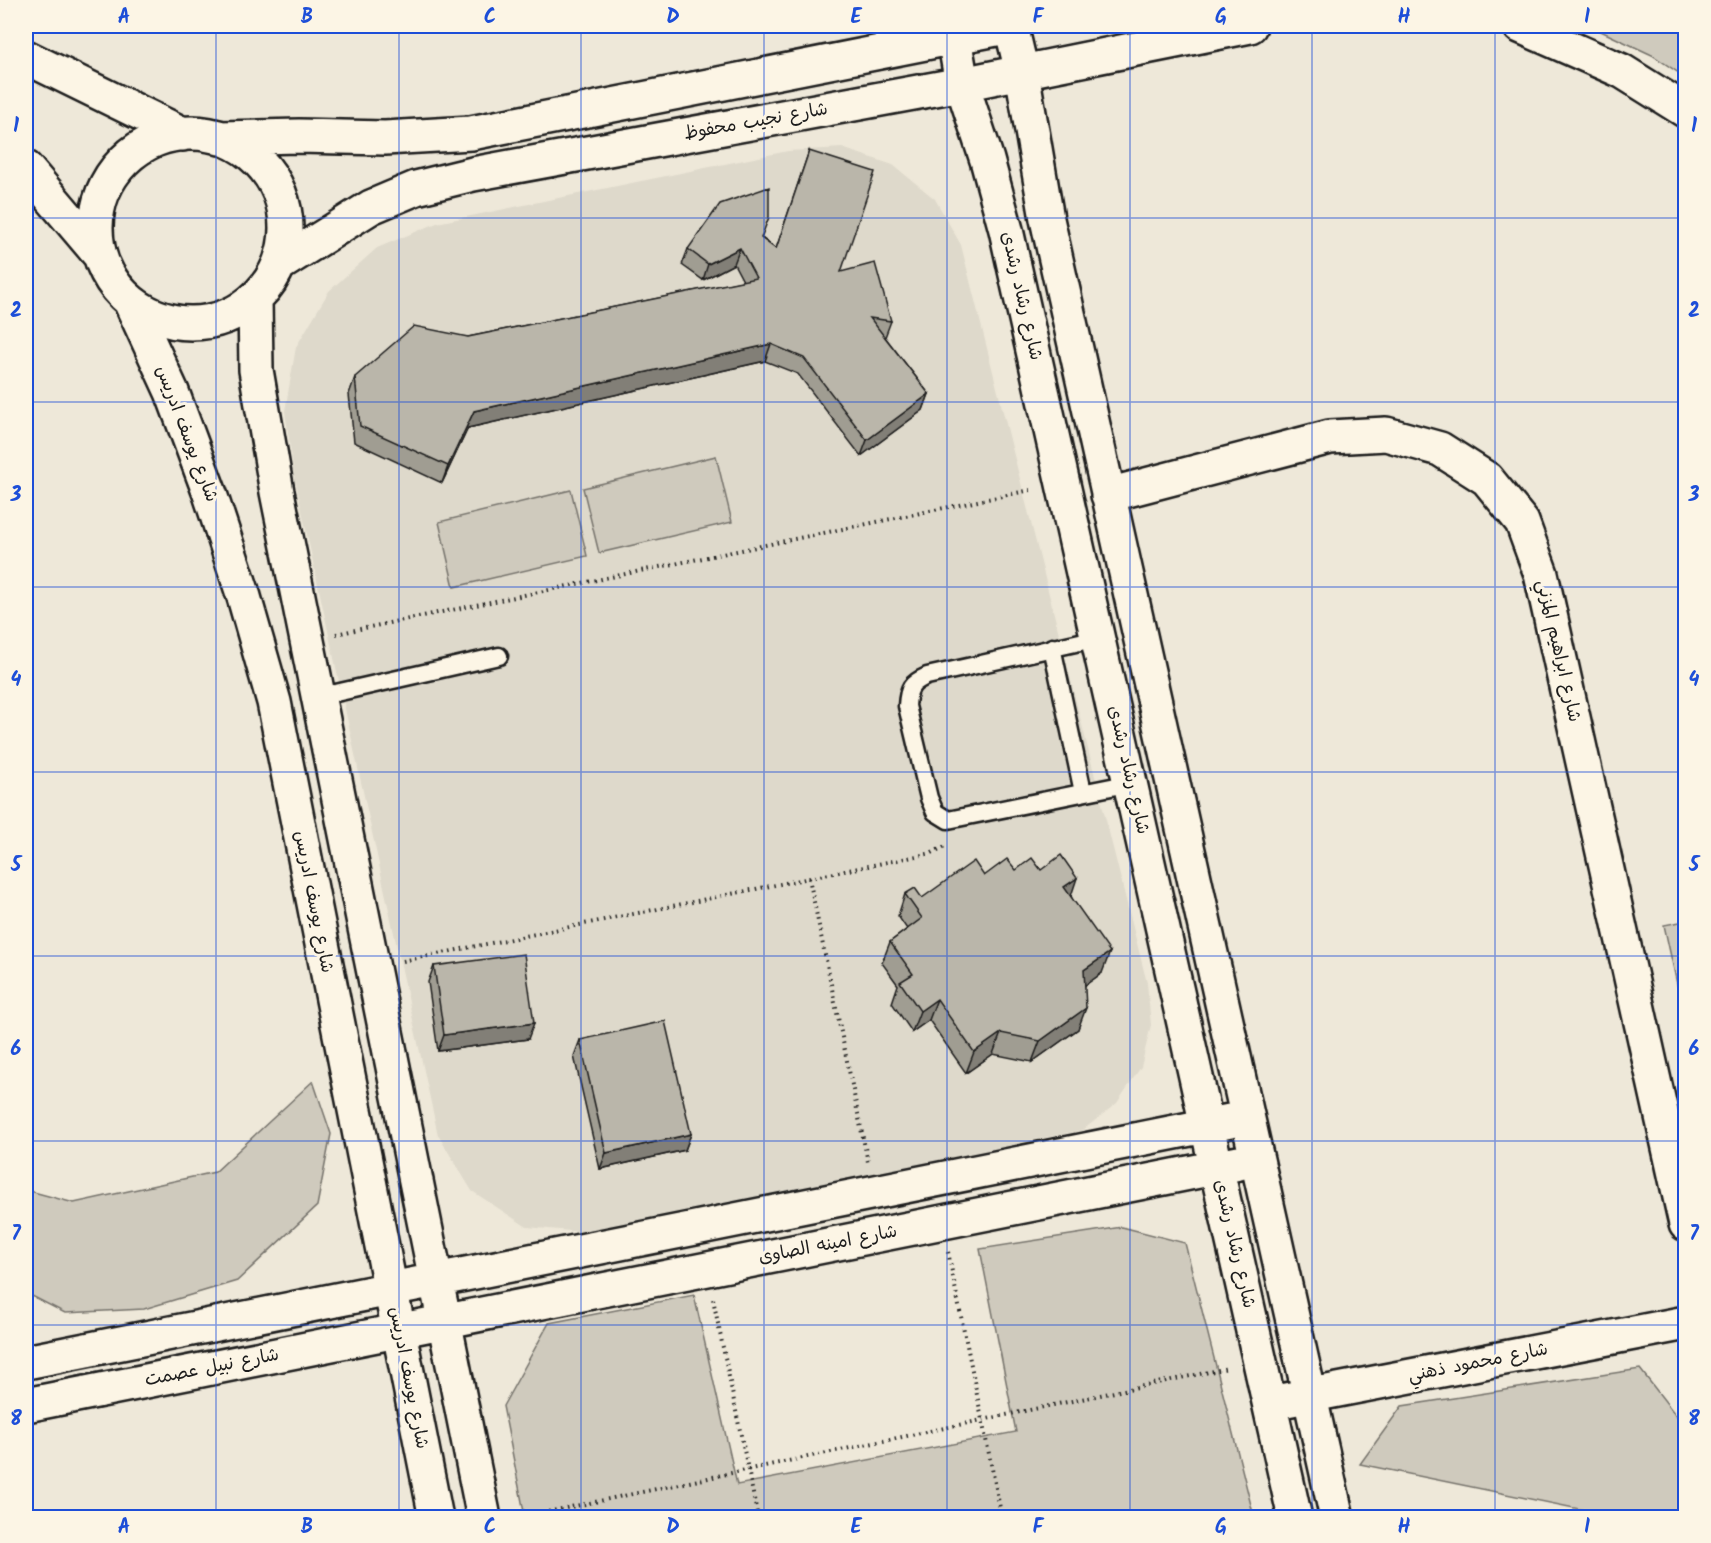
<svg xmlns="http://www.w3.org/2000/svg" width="1711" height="1543" viewBox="0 0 1711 1543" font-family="Kalam,'Playpen Sans Arabic',sans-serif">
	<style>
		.built { fill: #ded9cb }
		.green { fill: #cfcabd; stroke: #76736c; stroke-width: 1.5 }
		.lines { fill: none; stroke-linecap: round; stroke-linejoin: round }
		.service-casing { stroke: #1c1c1c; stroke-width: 21 }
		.minor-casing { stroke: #1c1c1c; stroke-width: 38 }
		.path { stroke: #1c1c1c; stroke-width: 4; stroke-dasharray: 1.5 4.5; stroke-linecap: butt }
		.service { stroke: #fcf5e5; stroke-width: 16 }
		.minor { stroke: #fcf5e5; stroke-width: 33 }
		.wall { fill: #a09d92; stroke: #1c1c1c; stroke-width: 1.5 }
		.shaded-wall { fill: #827f77; stroke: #1c1c1c; stroke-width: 1.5 }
		.building { fill: #bab6aa; stroke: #1c1c1c; stroke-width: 1.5 }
		.grid { fill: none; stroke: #1d4ed8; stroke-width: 1.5; stroke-opacity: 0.55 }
		.labels { text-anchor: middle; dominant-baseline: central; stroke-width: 6; stroke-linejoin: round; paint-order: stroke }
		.street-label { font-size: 18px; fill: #1c1c1c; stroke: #fcf5e5 }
		.neatline { fill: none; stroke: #1d4ed8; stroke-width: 2 }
		.grid-label { font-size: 20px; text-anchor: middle; font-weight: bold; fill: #1d4ed8 }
	</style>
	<rect width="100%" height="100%" fill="#eee8d9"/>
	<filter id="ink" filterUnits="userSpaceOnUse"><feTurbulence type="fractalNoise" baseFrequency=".0167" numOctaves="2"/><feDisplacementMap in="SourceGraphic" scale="12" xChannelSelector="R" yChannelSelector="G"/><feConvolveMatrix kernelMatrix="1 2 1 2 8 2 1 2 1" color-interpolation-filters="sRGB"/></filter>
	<g filter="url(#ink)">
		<path class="built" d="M842 148 893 165 935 199 961 245 1147 983 1151 1025 1141 1067 1117 1103 1083 1130 592 1233 527 1227 472 1191 438 1135 294 475 285 411 296 347 329 291 377 248 437 223 788 151Z"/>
		<path class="green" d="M1590 26H1685V77L1652 55Z
			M716 456 732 522 599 553 583 488Z
			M571 490 587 556 454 587 439 522Z
			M1685 921H1686L1685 1020 1664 925Z
			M313 1081 331 1134 317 1206 237 1281 144 1309 65 1313 26 1293V1190L74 1203 215 1172Z
			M1122 1227 1185 1243 1254 1517H525L503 1406 549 1323 694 1295 737 1485 1016 1432 980 1249Z
			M1640 1369 1685 1427V1517H1618L1360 1464 1402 1406Z"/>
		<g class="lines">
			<defs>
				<path id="service" d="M1098 638 927 676C911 683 908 688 907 706L929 798 935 812 948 820 1131 783
					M1052 647 1083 792
					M318 697 499 656"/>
				<path id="minor" d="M952 26 962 84 987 160 1006 230 1295 1518
					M1011 26 1022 72 1047 219 1337 1518
					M1520 26 1622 71 1686 111
					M26 57 183 134
					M96 228a95 95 0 1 1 190 0a95 95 0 1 1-190 0Z
					M220 138 299 136 385 138 471 133 1011 26
					M26 168 98 253
					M280 264 371 207 416 188 473 174 962 84 1250 26
					M255 299 256 370 277 492 484 1518
					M131 303 172 392 210 494 244 597 274 702 436 1518
					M1108 495 1330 437 1386 434 1440 449 1487 479 1522 522 1541 574 1686 1224
					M26 1362 1230 1121
					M1286 1400 1686 1323
					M26 1405 1239 1163"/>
			</defs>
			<use href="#service" class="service-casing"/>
			<use href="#minor" class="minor-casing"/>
			<path class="path" d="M336 634 1031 490
				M809 878 868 1162
				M403 961 932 853 947 845
				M948 1252 1002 1518
				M713 1299 758 1518
				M519 1518 1228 1368"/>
			<use href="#service" class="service"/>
			<use href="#minor" class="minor"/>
		</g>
		<path class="wall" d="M809 151 841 272 891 321 885 337 929 394 923 410 861 456 798 374 765 361 468 428 442 483 354 442 349 394 355 377 468 337 743 281 734 264 703 280 682 265 688 249 762 238 776 249Z
			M1016 870H1041L1071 896 1102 973 1085 985 1078 1029 1032 1062 993 1054 966 1073 929 1020 912 1032 892 1003 898 985 882 963 890 942 907 929 898 916 905 894 922 898 984 876Z
			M434 966 528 1039 438 1051 428 982Z
			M580 1040 691 1134 685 1150 600 1169 574 1056Z"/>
		<path class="shaded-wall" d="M740 248 734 264 703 280 708 264Z
			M771 344 765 361 468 428 442 483 448 466 474 411Z
			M929 394 923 410 861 456 867 440Z
			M1077 878 1070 899 1064 887Z
			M1110 952 1102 973 1077 991 1084 970Z
			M937 999 929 1020 912 1032 920 1011Z
			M1086 1008 1078 1029 1032 1062 1040 1041Z
			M534 1023 528 1039 438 1051 444 1035Z
			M1001 1033 993 1054 966 1073 974 1052Z
			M691 1134 685 1150 600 1169 606 1153Z"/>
		<path class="building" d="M809 151 875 172 841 272 875 263 891 321 870 318 929 394 867 440 804 358 771 344 474 411 448 466 360 426 355 377 414 326 468 337 756 278 740 248 708 264 688 249 720 204 769 187V217L761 238 776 249Z
			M1061 855 1077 878 1064 887 1110 952 1084 970 1086 1008 1040 1041 1001 1033 974 1052 937 999 920 1011 900 982 913 974 890 942 922 918 905 894 915 888 922 898 974 861 984 876 1007 859 1016 870 1032 858 1041 870Z
			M524 954 534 1023 444 1035 434 966Z
			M665 1021 691 1134 606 1153 580 1040Z"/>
	</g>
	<path class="grid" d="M216 26V1518M399 26V1518M581 26V1518M764 26V1518M947 26V1518M1130 26V1518M1312 26V1518M1495 26V1518M26 218H1686M26 402H1686M26 587H1686M26 772H1686M26 956H1686M26 1141H1686M26 1325H1686"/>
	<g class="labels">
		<g class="street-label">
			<text transform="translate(756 122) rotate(-10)">شارع نجيب محفوظ</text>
			<text transform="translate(1021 296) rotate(77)">شارع رشاد رشدى</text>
			<text transform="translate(186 434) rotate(69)">شارع يوسف ادريس</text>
			<text transform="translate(1558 651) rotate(77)">شارع ابراهيم المزني</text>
			<text transform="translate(1128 770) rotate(77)">شارع رشاد رشدى</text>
			<text transform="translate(313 902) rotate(79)">شارع يوسف ادريس</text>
			<text transform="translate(1234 1244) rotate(77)">شارع رشاد رشدى</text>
			<text transform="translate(828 1245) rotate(-11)">شارع امينه الصاوى</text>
			<text transform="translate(1478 1363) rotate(-11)">شارع محمود ذهني</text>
			<text transform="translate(212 1368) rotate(-11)">شارع نبيل عصمت</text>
			<text transform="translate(408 1378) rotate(79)">شارع يوسف ادريس</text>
		</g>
	</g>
	<rect width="1711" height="1543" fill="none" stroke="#fcf5e5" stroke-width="66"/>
	<rect x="33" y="33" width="1645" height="1477" class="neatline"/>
	<g class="grid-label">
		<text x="124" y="23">A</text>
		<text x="307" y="23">B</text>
		<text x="490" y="23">C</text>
		<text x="673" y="23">D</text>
		<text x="856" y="23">E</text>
		<text x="1038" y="23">F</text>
		<text x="1221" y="23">G</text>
		<text x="1404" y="23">H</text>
		<text x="1587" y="23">I</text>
		<text x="16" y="132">1</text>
		<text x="1694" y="132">1</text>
		<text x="16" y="317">2</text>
		<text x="1694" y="317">2</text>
		<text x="16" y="501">3</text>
		<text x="1694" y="501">3</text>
		<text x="16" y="686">4</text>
		<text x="1694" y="686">4</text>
		<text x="16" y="871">5</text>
		<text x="1694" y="871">5</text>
		<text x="16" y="1055">6</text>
		<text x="1694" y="1055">6</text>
		<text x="16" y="1240">7</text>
		<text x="1694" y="1240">7</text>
		<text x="16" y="1425">8</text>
		<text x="1694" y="1425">8</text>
		<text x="124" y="1533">A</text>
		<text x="307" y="1533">B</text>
		<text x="490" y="1533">C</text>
		<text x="673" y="1533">D</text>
		<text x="856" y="1533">E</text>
		<text x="1038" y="1533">F</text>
		<text x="1221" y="1533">G</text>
		<text x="1404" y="1533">H</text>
		<text x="1587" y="1533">I</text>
	</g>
</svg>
